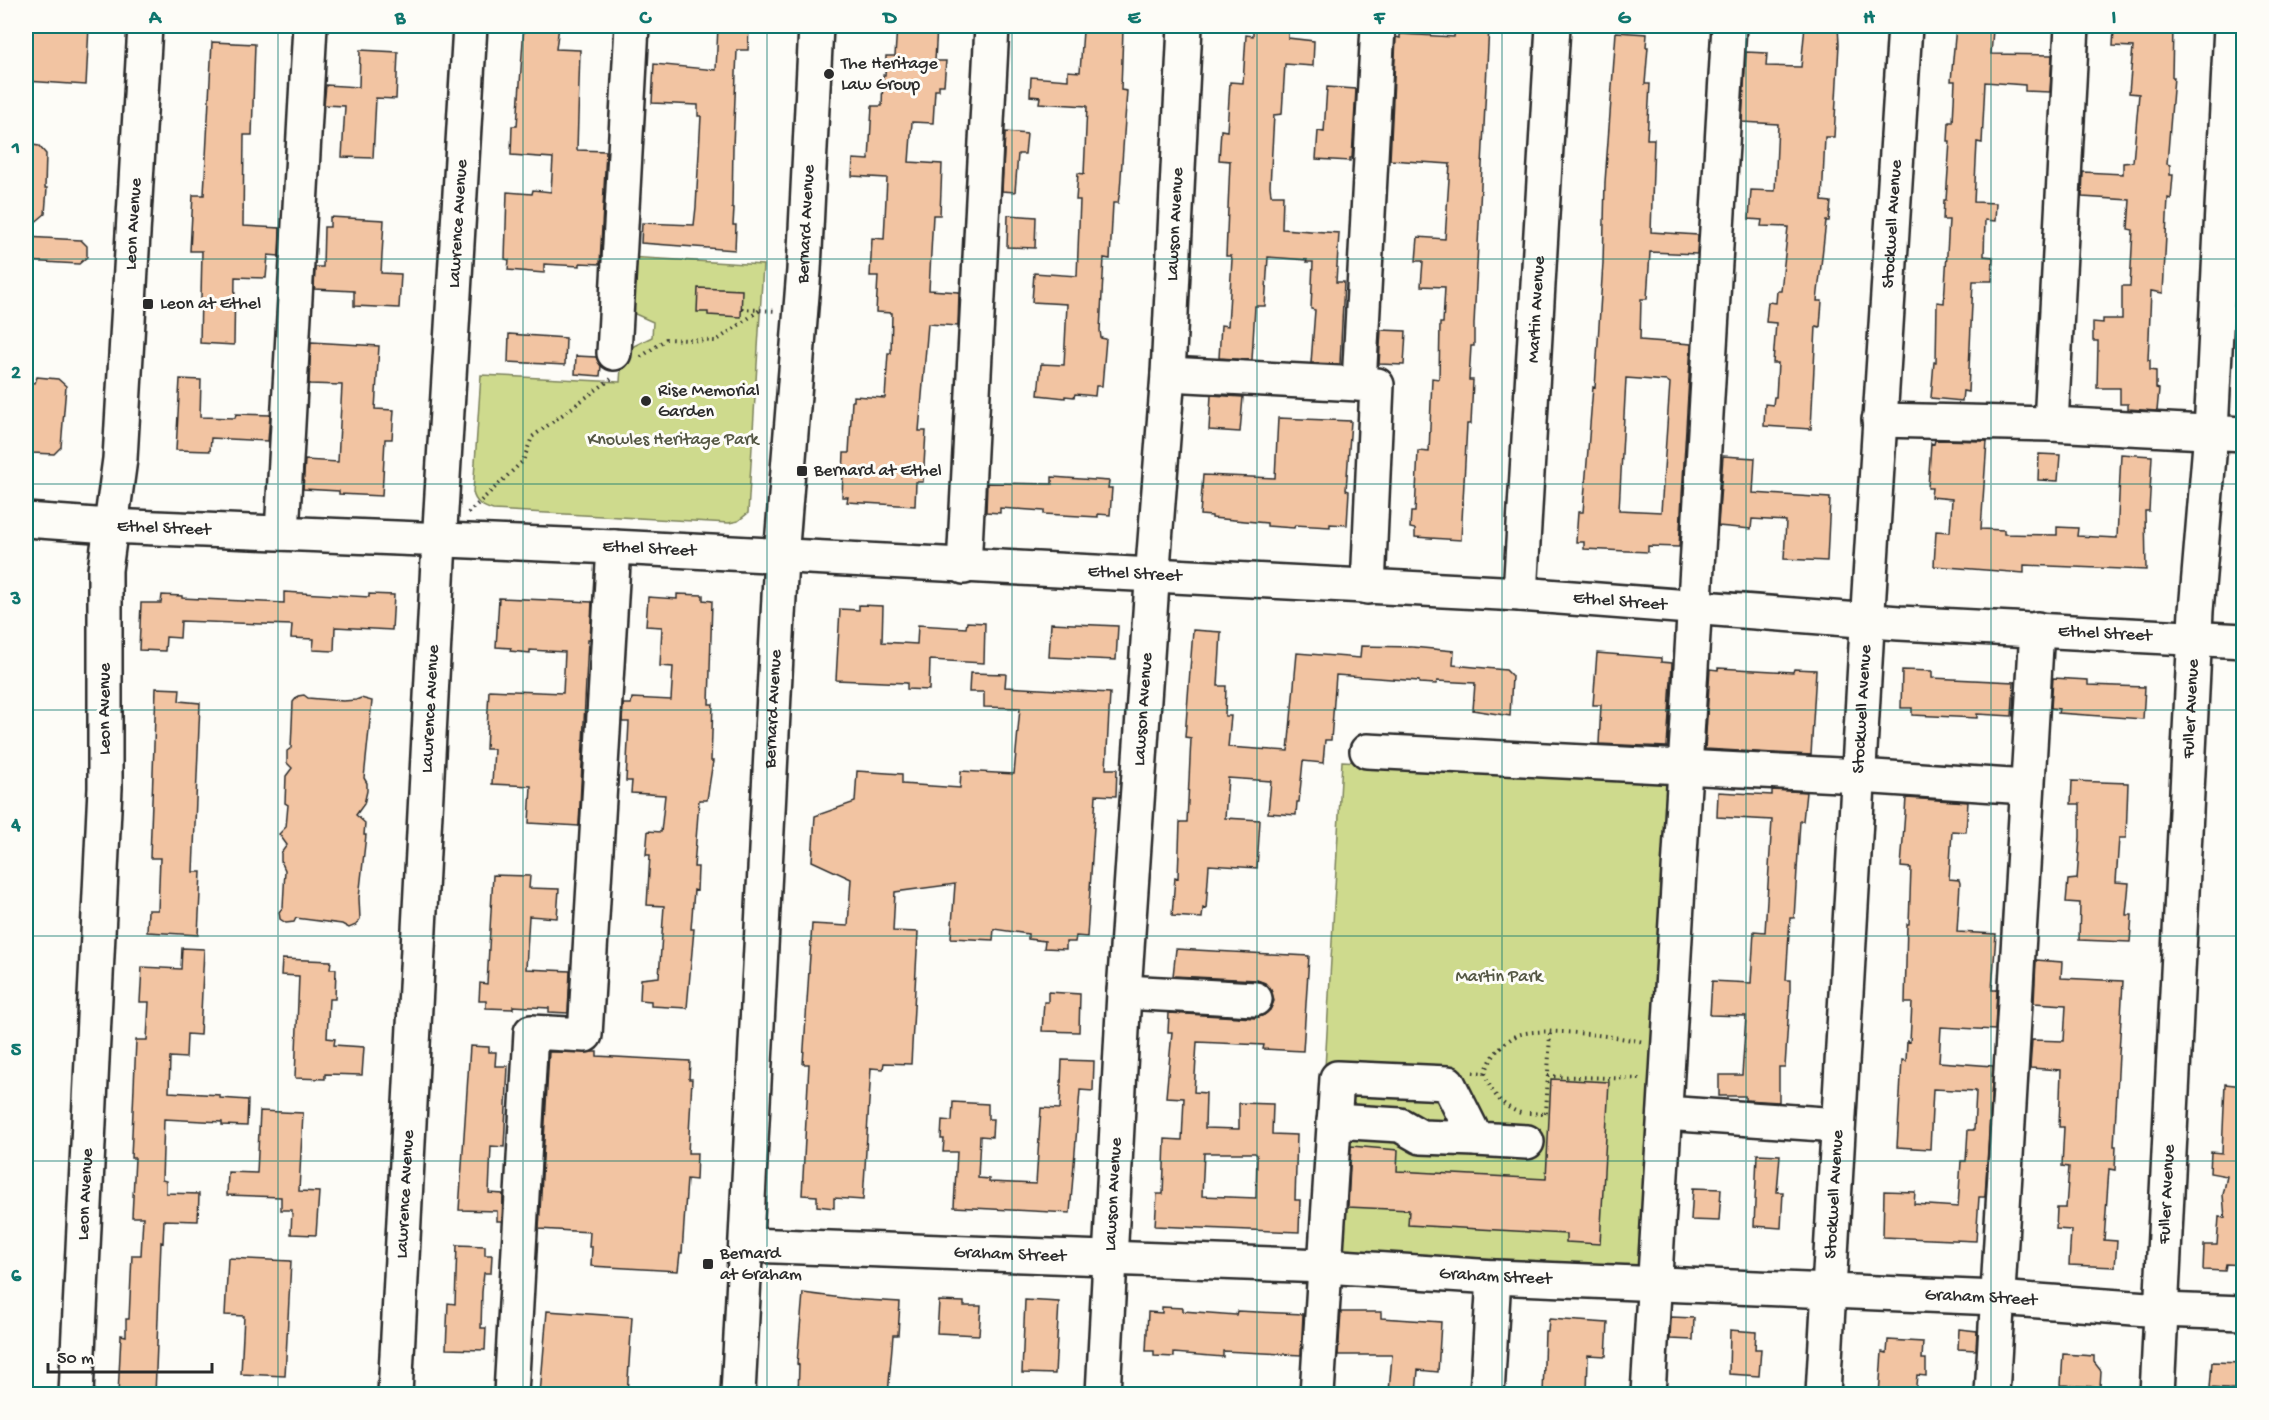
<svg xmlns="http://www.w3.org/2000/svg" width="2269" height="1420" viewBox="0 0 2269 1420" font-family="'Gochi Hand',sans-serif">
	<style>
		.green { fill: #ceda8d; stroke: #7c825c; stroke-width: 1.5 }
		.building { fill: #f2c4a2; stroke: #2b2b2b; stroke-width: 1.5; fill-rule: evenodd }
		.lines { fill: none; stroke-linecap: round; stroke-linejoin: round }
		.minor-casing { stroke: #2b2b2b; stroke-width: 38 }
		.path { stroke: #2b2b2b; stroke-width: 4; stroke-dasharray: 1.5 4.5; stroke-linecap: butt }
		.minor { stroke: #fdfcf7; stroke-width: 33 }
		.grid { fill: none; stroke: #0f766e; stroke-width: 1.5; stroke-opacity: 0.55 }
		.poi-dot { fill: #2b2b2b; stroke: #fdfcf7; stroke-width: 2 }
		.labels { text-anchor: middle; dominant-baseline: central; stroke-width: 6; stroke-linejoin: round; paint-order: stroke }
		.poi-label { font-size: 18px; fill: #2b2b2b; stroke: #fdfcf7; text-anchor: start }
		.street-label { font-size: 18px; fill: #2b2b2b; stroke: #fdfcf7 }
		.park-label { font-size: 18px; fill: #545744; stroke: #fdfcf7 }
		.neatline { fill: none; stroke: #0f766e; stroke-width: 2 }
		.grid-label { font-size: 20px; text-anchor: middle; font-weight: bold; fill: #0f766e }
	</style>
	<rect width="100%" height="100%" fill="#fdfcf7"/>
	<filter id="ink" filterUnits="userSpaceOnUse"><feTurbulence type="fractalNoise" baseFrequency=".0167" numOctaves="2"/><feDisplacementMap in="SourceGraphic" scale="12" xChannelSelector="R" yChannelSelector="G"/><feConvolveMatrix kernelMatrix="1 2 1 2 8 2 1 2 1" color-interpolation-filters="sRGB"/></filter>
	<g filter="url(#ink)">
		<path class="green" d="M627 257 763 265 748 513 738 521 729 523 493 510C483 507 475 503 473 492L481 375 620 382 622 352 652 337 653 322 624 309Z
			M1342 761 1680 779 1651 1267 1315 1249Z"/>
		<path class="building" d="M26 26H89L86 85 26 81Z
			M524 26H559L556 49 580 50 577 150 606 151 600 264 580 263V266L544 264V273L508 270 509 260 505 259 507 192 532 194 533 190 551 192 553 158 511 155 512 126H517Z
			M718 26H749L748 50H737L733 146 732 208H734L733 225H736L735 250 641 243 642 223 694 225 696 207 701 116H698V105L652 103 654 64 716 70Z
			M897 26H937L935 61H946L944 85H939V90H935L933 123 912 122 909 162 942 164 940 215H933L929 290 959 292 958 326 928 324 919 431H926L923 482H916L915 506 847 502 848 497H842L844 453H849L852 401H854V396L885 398 888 353H891L892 313 876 312 878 276H870L872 238 884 239 887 178 852 176 853 159 869 160 872 106H882L883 75H885L886 56H895Z
			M1455 26H1489L1474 324V346H1471L1469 380H1473L1471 424H1467L1461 540 1415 537V529L1410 528 1411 512H1415L1418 451 1429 452 1432 378 1439 379 1440 323H1443L1445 287 1421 286 1423 261H1416L1418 237 1445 239 1450 164 1390 160 1396 37 1400 38V34L1454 37Z
			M1805 26H1838L1839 44 1834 137H1825L1822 201 1831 202 1829 221H1826L1817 301H1822L1820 327 1816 326 1811 429 1764 426 1765 404 1773 405 1774 397H1776L1778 363H1773L1776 323 1766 322 1768 302 1776 303 1777 291H1781L1788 227 1761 226 1762 220 1749 219 1751 190 1775 191 1778 124 1742 122 1746 52 1767 53 1766 66 1801 67Z
			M1956 26H1991V30H1993L1991 54 2052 55 2050 92 2025 91V85L1985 82 1982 143 1977 142 1974 202 1996 203 1995 221 1985 220 1984 256 1993 257 1992 281H1973L1968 392 1963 391 1962 401 1931 398 1934 362H1936L1937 302 1944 303 1949 220H1943L1944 200H1946L1950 141H1948L1949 122H1953L1955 81H1951Z
			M2116 26H2173L2172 77H2174L2167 164 2170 165V175H2173L2171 199 2168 198 2163 293 2151 291 2148 360H2150V370L2156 371V388L2159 389 2157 411 2128 409V404H2120V388H2097L2098 345V341H2093V322L2103 323V319H2122V286H2130L2133 230 2128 229 2130 200 2082 197 2083 172 2123 174V163L2133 162 2139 94 2129 93 2133 47 2113 46 2114 29H2116Z
			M1091 27 1123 29 1121 90 1127 91 1120 191 1118 203H1113L1110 259 1104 258 1100 330 1101 338 1106 339 1102 386H1096L1095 396 1075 394 1074 397 1065 396V398L1038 395 1041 364 1064 365 1067 304 1032 302 1034 273 1077 276 1080 200H1076L1078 173 1084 174 1087 106 1039 103 1040 97 1030 96 1031 77 1068 80V71L1080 72 1083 31 1090 32Z
			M1253 27 1288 30V38L1314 41 1313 66 1285 64 1282 114 1274 115 1270 186 1271 195H1283L1282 229 1339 233 1336 282H1344L1340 364 1311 363 1315 310 1311 309 1313 262H1306L1307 260 1268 257 1265 306H1255L1252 360 1219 358 1221 325 1228 326 1232 259 1231 256H1226L1230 161 1219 160 1221 130 1227 131 1230 82 1243 83 1246 35 1253 36Z
			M1616 32 1647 34 1646 47H1648L1645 84H1650L1647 139H1654L1651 232 1698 235 1697 254 1650 252 1647 299H1641L1640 340 1691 344 1679 547 1648 546V552L1584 549V542H1576L1578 512H1583L1593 387 1595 388 1603 263 1605 182ZM1626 378 1667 381 1670 383 1661 512 1619 510Z
			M212 42 255 44 252 135H244L243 226 280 228 279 256 268 255 266 278 235 277 234 345 200 343 202 251H190L193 195H204Z
			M360 50 398 52 396 99 376 98 373 158 342 157 345 106 324 105 326 85 359 87Z
			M1327 87 1356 89 1352 158H1350V161L1316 159 1318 131 1324 132Z
			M1005 132 1027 134 1025 154H1018L1015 192 1002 191Z
			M26 144 39 146 46 154 45 188H47L45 214 26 230Z
			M1008 215 1036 217 1035 248 1007 247Z
			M330 217 384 220 381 273 401 274 399 308 354 306V291L314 289 315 267H323L324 227H330Z
			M26 237 81 240 87 246V257L79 264 26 261Z
			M698 288 742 290 741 317 708 315V312H697Z
			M1381 330 1406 331 1404 365 1379 364Z
			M509 334 566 338 565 365 508 362Z
			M311 342 379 346 375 409 394 410 392 439H385L382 496 339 494V491L303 489 305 460 338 462 342 385 309 384Z
			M576 356 596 357 601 366 600 376 575 374Z
			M37 377 58 379 66 386 61 447 54 454 32 453V447L26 446V382L35 383Z
			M180 379 201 380 200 417 235 418 236 414 270 415 268 441 211 438 210 451 176 450Z
			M1211 395 1243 397 1240 432 1209 430Z
			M1278 418 1351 421 1346 490 1349 491 1347 525 1330 524V527L1295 525 1294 528 1267 526V523L1212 518V516L1200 515 1203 475 1275 478Z
			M1935 440 1987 441 1981 529 2004 530V534L2057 535V527L2078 528 2077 536 2117 538 2121 454 2152 456 2149 511H2145L2146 570 2024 565V573L1934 566 1936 531 1950 532 1952 499 1931 497 1932 488H1928L1931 443 1934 444Z
			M2039 454 2060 455 2058 481 2038 480Z
			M1723 456 1755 458 1753 493 1830 498 1827 561 1784 559 1786 521 1752 519 1751 529 1718 526Z
			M1052 477 1109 481 1108 488H1112L1110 515 1098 514V517L1044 514V511L1000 508V513L986 512 987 483 1052 484Z
			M284 592 369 597V594L394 595 392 630 335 627 334 651 313 650 314 639 291 638 292 625 181 621 180 638 166 637 165 651 139 650 141 603H161L162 595 182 596V598L284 603Z
			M677 594 703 595V600L712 601 709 704H713L711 761H713L707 800H699L694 867H698L697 891 694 890 691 929H694L687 1008 651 1006V1001L640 1000 641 979 659 977 664 906 647 905 650 855H646L648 831 661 832 665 795 631 793 632 781H626L629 722H622L623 704H631L632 698 671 700 673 667 660 666 662 627 646 626 648 597 677 599Z
			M499 598 592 602 590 640H588L579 826 529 823 531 786 492 784 494 749H486L489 690 563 693 565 652 530 650V653L510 651 511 648 496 647Z
			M859 605 883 606 882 642 917 644 918 625 966 628 967 622 985 623 984 663 930 660 929 690 907 689V683L836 680 840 609 859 610Z
			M1051 623 1118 626 1116 660 1049 657Z
			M1193 630 1221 632 1218 686H1226L1225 716H1231L1228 747 1288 751 1297 653 1360 658 1361 646 1412 647 1454 651 1453 665 1506 670 1512 676 1510 716 1473 710 1475 683 1437 681 1436 684 1419 683V681L1336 675 1331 740H1325L1323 763 1303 761 1299 802H1297L1296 815 1268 813 1271 781 1228 778 1225 818 1260 820 1257 868 1209 865 1206 909 1203 908 1202 918 1172 916 1175 877 1178 878 1180 822H1187L1191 738 1185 737Z
			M1597 653 1661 658V662L1672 663 1667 747 1599 744 1601 705H1593Z
			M1718 668 1793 672 1794 669 1816 670 1811 755 1705 749 1710 669 1718 670Z
			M1902 670 1932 671V678L2014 682 2012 716 1977 714V718L1912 715V708H1901Z
			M970 673 1006 674 1005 687 1110 693 1106 769H1117L1116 796 1096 795 1087 937 1076 936 1075 942H1066V949L1044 948 1045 941 1028 939V934L994 929 993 940 951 938 955 884 895 892 893 931 918 932 911 1064 884 1063 883 1069 871 1068 863 1200 834 1198V1208L817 1206V1196L802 1195 809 1064H803L812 924 848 926 851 879 812 861 815 816 855 802 857 771 902 774V784L960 788 961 771 1014 774 1020 708 984 707V692H969Z
			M2053 678 2088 680V685L2145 687 2143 719 2058 713 2059 709 2051 708Z
			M156 688 180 689 179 701 200 703 193 872H201L198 935 147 932 148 910H158L160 858H150Z
			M304 695 308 698 343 701 356 700 361 698 372 701 364 778 367 783V791L364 804 356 815 365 823 364 835H366L359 898 360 919 356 925 349 928 342 924 296 918 294 922 286 923 280 919 279 912 283 907 285 870 281 861V853L287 845 279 834 286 827 288 805 285 803 286 776 292 768 287 763V751L291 748 293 702 298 696Z
			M2072 781 2128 783 2126 838H2119L2116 882 2129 883 2126 915H2132L2130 942 2079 940 2080 903 2066 902 2068 880 2077 879 2080 837V804H2071Z
			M1772 790 1806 792 1803 821H1800L1794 918H1790L1786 980H1790V990L1785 1067H1779V1102L1745 1100V1096H1719V1075H1742L1746 1016 1710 1015 1712 981 1751 983 1754 931 1765 932 1772 820 1717 817 1718 792 1772 795Z
			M1906 798 1968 802 1966 832 1952 831 1949 879 1959 880 1960 883 1957 932 1996 934 1992 990H1997L1995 1030 1941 1027 1939 1062 1993 1066 1985 1197H1979L1976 1241 1883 1237 1884 1191 1915 1192 1914 1204 1958 1207 1961 1161H1966L1968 1130H1974L1976 1091 1933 1089 1930 1149 1897 1147 1902 1060 1906 1061 1907 1041 1910 1042 1912 1003H1905L1907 924H1909L1911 868 1901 867Z
			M493 875 530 876 529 888 559 889 557 918 529 916 526 969 570 971 568 1013 549 1012V1008L513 1006V1009L486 1008V1001H479L480 983 487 984Z
			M182 948 204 949 200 1035 187 1034 186 1058 170 1057 169 1092 220 1095V1098L248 1100 247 1126 222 1125V1122L164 1119 162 1180 166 1181V1193L199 1194 198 1221 164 1220 163 1243 161 1242 155 1395H118L121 1335 126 1336V1319H129L132 1255H141L143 1217H132L135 1158H131L136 1040H147L149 1002H140L142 967 181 969Z
			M1176 949 1309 956 1303 1051 1263 1049 1264 1045 1197 1042 1194 1092 1206 1093 1205 1128 1239 1129V1103L1273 1104 1272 1134 1297 1135 1295 1200H1300L1299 1232 1155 1226 1157 1194H1163L1165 1139 1182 1140 1184 1098 1166 1097 1172 1032H1168L1169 1013 1255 1018 1264 1015 1270 1010 1274 1001 1271 990 1265 983 1257 980 1173 976ZM1204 1153H1255L1257 1155 1256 1198 1202 1196Z
			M282 959 331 961 330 969H336L335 999H329L327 1038 335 1039 334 1045 364 1047 362 1075 325 1074V1079L295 1078 299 976 281 975Z
			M2036 960 2062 962 2061 978 2123 981 2114 1146H2116L2115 1170 2109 1169 2104 1240 2117 1241 2115 1267 2069 1265 2071 1230 2056 1229 2057 1208H2066L2069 1167 2062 1166 2064 1127H2059L2061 1070 2030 1068 2032 1040 2064 1041 2066 1005 2034 1003Z
			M1048 992 1080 994 1079 1032 1042 1031 1044 1002H1048Z
			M470 1046 489 1047V1052H496L495 1066H508L504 1147 491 1146 489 1193 503 1194 502 1221H497V1211L459 1210Z
			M549 1052H597V1056L690 1061 689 1079H692L688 1153H697L696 1180 687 1179 682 1253H680L678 1271 591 1266 592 1247H589L590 1232 539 1229Z
			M1062 1060 1094 1061 1093 1091 1080 1090 1070 1213 954 1207 957 1152H943L944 1139H941L942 1120 952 1121 953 1102 988 1104V1119H993L992 1137 980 1136 978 1178 989 1179V1182L1036 1184 1041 1108 1060 1109Z
			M1551 1079 1609 1082 1600 1244 1566 1242V1234L1408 1225 1409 1210 1348 1207 1351 1146 1398 1150 1397 1171 1546 1179Z
			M2225 1084 2244 1086V1265L2226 1264 2225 1271 2203 1270 2204 1245H2217L2219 1217 2225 1218 2223 1195 2227 1176 2210 1173 2211 1152 2222 1153Z
			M260 1111 303 1113 299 1191 319 1192 316 1235 291 1234 292 1210H281V1197L227 1195 228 1172 257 1173Z
			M1757 1154 1780 1155 1777 1192H1783L1781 1228 1754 1226Z
			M1693 1188 1721 1189 1719 1221 1691 1220Z
			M457 1245 485 1246V1255H492L491 1273H484L482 1292 481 1328H486L485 1350 446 1349 448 1303 455 1304Z
			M228 1258 291 1261 285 1376 241 1374 244 1316 225 1315Z
			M803 1293 850 1299 900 1302 898 1335H893L888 1395H798L799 1365 797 1364Z
			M1025 1300 1059 1302 1055 1374 1022 1373Z
			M939 1301 964 1302V1306H981L979 1335 937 1333Z
			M1162 1307 1183 1308V1311L1236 1315 1237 1311 1303 1314 1301 1355 1223 1351V1357L1174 1353V1357L1154 1356V1351H1146L1148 1312 1162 1313Z
			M547 1311 632 1317 627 1395H540Z
			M1341 1312H1381V1318L1441 1322 1438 1372 1418 1370 1416 1394 1389 1392 1392 1355H1338Z
			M1671 1317 1694 1318 1693 1340 1670 1339Z
			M1549 1319 1608 1323 1606 1356 1588 1355 1587 1395H1543L1545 1331H1548Z
			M1959 1329 1977 1331 1976 1350 1958 1349Z
			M1730 1330 1756 1332 1755 1349H1761L1759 1376 1729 1374Z
			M1888 1340 1923 1342 1922 1359H1926V1376L1917 1375 1915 1395H1879L1882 1352 1887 1353Z
			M2063 1354 2094 1356V1362L2101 1371 2100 1387 2061 1385Z
			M2212 1362 2244 1363V1390L2210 1388Z"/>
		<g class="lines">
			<defs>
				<g id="minor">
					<path d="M614 353 632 26"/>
					<path d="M1168 374 1359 384"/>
					<path d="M1879 420 2051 424 2244 434"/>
					<path d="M2051 424 2072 26"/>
					<path id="s1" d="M26 520 109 526 614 547 1520 594 1899 623 2244 641"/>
					<path d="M282 533 310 26"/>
					<path d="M964 567 992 26"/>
					<path d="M1368 587 1377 385 1359 384 1378 26"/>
					<path id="s2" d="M1520 594 1553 26"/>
					<path d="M1367 751 1859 776 2026 787"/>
					<path d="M1124 992 1255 999"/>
					<path d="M1665 1113 1838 1125"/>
					<path d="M1334 1121 1400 1125 1421 1137 1476 1139"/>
					<path id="s3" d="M746 1245 1325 1266 1494 1277 1997 1298 2161 1310 2244 1313"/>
					<path id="s4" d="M76 1394 105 788V570L120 459 145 26"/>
					<path id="s5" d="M395 1394 438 561 470 26"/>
					<path d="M511 1394 531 1032 585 1035 614 547"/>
					<path id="s6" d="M738 1394 781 558 804 270 816 26"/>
					<path id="s7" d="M1103 1394 1124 992 1154 554 1168 374 1185 26"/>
					<path d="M1317 1394 1337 1078 1448 1083 1476 1139 1527 1142"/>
					<path d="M1487 1394 1494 1277"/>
					<path d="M1648 1394 1729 26"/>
					<path id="s8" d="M1823 1394 1869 593 1905 26"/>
					<path d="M1992 1394 2037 629"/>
					<path id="s9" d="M2157 1394 2196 611 2211 432 2231 26"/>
				</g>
			</defs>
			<use href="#minor" class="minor-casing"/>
			<path class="path" d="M742 309 776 311
				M641 357 666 339 716 341 760 310
				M468 513 523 461 532 437 611 379
				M1473 1072 1485 1073C1491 1057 1501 1043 1518 1035 1541 1026 1618 1037 1644 1042
				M1485 1073C1490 1092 1502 1107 1521 1113
				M1548 1076 1640 1079
				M1529 1113 1546 1114 1550 1033"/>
			<use href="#minor" class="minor"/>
		</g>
	</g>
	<path class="grid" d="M278 26V1394M523 26V1394M767 26V1394M1012 26V1394M1257 26V1394M1502 26V1394M1746 26V1394M1991 26V1394M26 259H2244M26 484H2244M26 710H2244M26 936H2244M26 1161H2244"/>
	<g class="poi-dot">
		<circle cx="829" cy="74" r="6"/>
		<rect x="142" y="298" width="12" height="12" rx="3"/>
		<circle cx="646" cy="401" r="6"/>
		<rect x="796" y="465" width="12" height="12" rx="3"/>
		<rect x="702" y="1258" width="12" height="12" rx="3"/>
	</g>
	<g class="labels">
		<g class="poi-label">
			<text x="841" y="64">The Heritage<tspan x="841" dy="21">Law Group</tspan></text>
			<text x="160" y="304">Leon at Ethel</text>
			<text x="658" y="391">Rise Memorial<tspan x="658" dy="21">Garden</tspan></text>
			<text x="814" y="471">Bernard at Ethel</text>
			<text x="720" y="1254">Bernard<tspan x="720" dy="21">at Graham</tspan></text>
		</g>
		<g class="street-label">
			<text stroke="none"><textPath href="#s4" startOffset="1172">Leon Avenue</textPath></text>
			<text stroke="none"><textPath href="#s5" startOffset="1172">Lawrence Avenue</textPath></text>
			<text stroke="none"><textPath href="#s6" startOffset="1172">Bernard Avenue</textPath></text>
			<text stroke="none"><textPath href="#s7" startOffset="1172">Lawson Avenue</textPath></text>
			<text stroke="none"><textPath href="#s8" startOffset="1172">Stockwell Avenue</textPath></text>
			<text stroke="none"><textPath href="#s2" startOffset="285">Martin Avenue</textPath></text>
			<text stroke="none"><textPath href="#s1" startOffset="138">Ethel Street</textPath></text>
			<text stroke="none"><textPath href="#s1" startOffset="624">Ethel Street</textPath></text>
			<text stroke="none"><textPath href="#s1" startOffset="1110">Ethel Street</textPath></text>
			<text stroke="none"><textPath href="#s1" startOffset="1596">Ethel Street</textPath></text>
			<text stroke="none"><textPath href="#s1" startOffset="2082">Ethel Street</textPath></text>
			<text transform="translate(105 709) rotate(-90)">Leon Avenue</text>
			<text stroke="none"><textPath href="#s5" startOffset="686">Lawrence Avenue</textPath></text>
			<text stroke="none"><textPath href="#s6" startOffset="686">Bernard Avenue</textPath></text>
			<text stroke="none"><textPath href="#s7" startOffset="686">Lawson Avenue</textPath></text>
			<text stroke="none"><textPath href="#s8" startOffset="686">Stockwell Avenue</textPath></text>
			<text stroke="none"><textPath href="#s9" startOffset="686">Fuller Avenue</textPath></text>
			<text stroke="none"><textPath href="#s4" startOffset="200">Leon Avenue</textPath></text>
			<text stroke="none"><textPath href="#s5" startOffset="200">Lawrence Avenue</textPath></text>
			<text stroke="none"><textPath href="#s7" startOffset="200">Lawson Avenue</textPath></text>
			<text stroke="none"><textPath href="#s8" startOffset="200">Stockwell Avenue</textPath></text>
			<text stroke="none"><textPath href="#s9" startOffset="200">Fuller Avenue</textPath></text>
			<text stroke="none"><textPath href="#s3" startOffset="264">Graham Street</textPath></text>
			<text stroke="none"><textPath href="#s3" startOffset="750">Graham Street</textPath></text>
			<text stroke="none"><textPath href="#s3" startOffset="1236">Graham Street</textPath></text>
		</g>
		<g class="park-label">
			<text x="673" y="440">Knowles Heritage Park</text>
			<text x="1499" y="977">Martin Park</text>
		</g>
	</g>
	<rect width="2269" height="1420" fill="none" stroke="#fdfcf7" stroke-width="66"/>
	<path d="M48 1363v9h164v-9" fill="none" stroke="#2b2b2b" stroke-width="3"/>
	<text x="57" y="1363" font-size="18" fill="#2b2b2b" stroke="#fdfcf7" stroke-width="4.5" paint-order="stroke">50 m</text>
	<rect x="33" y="33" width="2203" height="1354" class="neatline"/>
	<g class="grid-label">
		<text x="155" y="23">A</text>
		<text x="400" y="23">B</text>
		<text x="645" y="23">C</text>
		<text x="890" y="23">D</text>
		<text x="1134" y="23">E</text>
		<text x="1379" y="23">F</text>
		<text x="1624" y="23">G</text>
		<text x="1869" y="23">H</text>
		<text x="2114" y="23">I</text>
		<text x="16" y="153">1</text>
		<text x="16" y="378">2</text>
		<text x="16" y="604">3</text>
		<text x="16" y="830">4</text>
		<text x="16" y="1055">5</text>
		<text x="16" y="1281">6</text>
	</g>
</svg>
